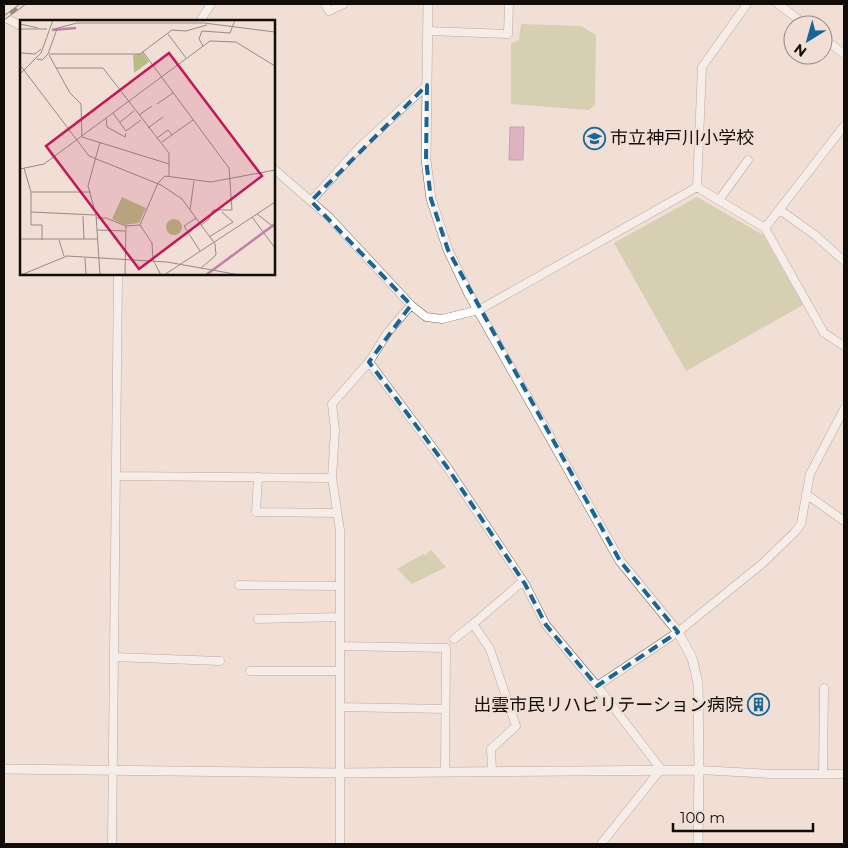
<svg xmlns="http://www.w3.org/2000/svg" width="848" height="848" viewBox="0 0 848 848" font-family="Montserrat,'Noto Sans JP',sans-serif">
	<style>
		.green { fill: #b5bd85 }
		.water { fill: #c47ea9; stroke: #8f5c79 }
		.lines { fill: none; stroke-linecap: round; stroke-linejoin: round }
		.minor-casing { stroke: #796960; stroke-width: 9 }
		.tertiary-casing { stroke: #796960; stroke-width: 10 }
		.minor { stroke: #fff; stroke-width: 8 }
		.tertiary { stroke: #fff; stroke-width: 9 }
		.rail-casing { stroke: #2c2521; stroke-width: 4.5 }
		.rail { stroke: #f1ded5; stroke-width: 2.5; stroke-dasharray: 8; stroke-linecap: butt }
		.marked { fill: none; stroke: #186598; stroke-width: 4; stroke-dasharray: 10 6; stroke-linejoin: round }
		.labels { text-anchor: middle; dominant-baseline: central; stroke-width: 5; stroke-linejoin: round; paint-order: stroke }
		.poi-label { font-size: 18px; fill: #130d0a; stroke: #f1ded5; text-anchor: start }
		.inset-river { fill: none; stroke: #c47ea9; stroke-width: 2.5 }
		.inset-road { fill: none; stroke: #988a84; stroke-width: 1 }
		.view { fill: #c2185b; fill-opacity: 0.15; stroke: #c2185b; stroke-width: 2.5 }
		.inset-edge { fill: none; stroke: #130d0a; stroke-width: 2.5 }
	</style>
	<rect width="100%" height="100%" fill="#f1ded5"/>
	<path class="green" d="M521 24 581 26 596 35 595 105 589 110 511 104V43L519 40Z
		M697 197 763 235 803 305 686 371 614 243Z
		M431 550 446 567 412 584 397 569 423 554 425 555Z"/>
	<path class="water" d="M510 127H524L523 160H509Z"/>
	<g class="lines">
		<defs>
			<path id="minor" d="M325 4 329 11 344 4
				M778 4 806 25
				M4 17 21 26
				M200 21 211 4
				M428 31 508 34 509 4
				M823 38 844 54
				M274 169 329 217 411 305 426 317 442 319 479 310 697 187 765 228 824 333 844 346
				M697 187 702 67 747 4
				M719 200 748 160
				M311 201 358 149 427 85
				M780 210 815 235 844 261
				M765 228 844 126
				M369 362 447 467 525 584 546 625 597 686 661 769 601 844
				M117 476 332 478
				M258 477 256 512 337 513
				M806 494 844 521
				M239 585 340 586
				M258 619 340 617
				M473 624 523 581
				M454 639 473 624 490 649 516 726 491 749 492 771
				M340 646 446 648 445 772
				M114 657 220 661
				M250 671H340
				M597 686 678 632 763 563 795 532 801 524 810 474 844 409
				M340 707 445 709
				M699 770 771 774H844
				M823 774 824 688
				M112 844 118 274
				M340 844V530L332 478 335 430 332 404 369 362 388 332 411 305"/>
			<path id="tertiary" d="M428 4 426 160 431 199 448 250 469 294 620 561 678 632 692 658 698 683 699 770 698 844
				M4 769 340 773 699 770"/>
		</defs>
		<use href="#minor" class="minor-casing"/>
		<use href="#tertiary" class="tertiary-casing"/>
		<use href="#minor" class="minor"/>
		<use href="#tertiary" class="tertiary"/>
		<defs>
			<path id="rail" d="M4 18 23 4"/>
		</defs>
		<use href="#rail" class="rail-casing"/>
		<use href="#rail" class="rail"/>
	</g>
	<path d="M0 0H848V848H0ZM427 85 426 160 431 199 448 250 620 561 678 632 597 686 546 625 525 584 447 467 369 362 411 305 311 201Z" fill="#f1ded5" fill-opacity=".55" fill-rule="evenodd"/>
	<path class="marked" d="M427 85 426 160 431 199 448 250 620 561 678 632 597 686 546 625 525 584 447 467 369 362 411 305 311 201Z"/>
	<defs>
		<symbol id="school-ring" viewBox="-11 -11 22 22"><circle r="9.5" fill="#f1ded5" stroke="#186598" stroke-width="1.5"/><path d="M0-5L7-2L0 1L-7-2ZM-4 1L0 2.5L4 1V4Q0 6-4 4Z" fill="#186598"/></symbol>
		<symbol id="building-ring" viewBox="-11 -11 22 22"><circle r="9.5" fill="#f1ded5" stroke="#186598" stroke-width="1.5"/><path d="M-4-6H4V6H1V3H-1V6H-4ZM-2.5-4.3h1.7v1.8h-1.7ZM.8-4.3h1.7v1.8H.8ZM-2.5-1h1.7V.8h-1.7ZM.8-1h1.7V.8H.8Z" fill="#186598"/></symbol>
	</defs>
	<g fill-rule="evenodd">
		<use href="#school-ring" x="582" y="126" width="25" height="25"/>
		<use href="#building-ring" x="746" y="692" width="25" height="25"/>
	</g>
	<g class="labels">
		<g class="poi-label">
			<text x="610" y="138">市立神戸川小学校</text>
			<text x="743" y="705" text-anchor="end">出雲市民リハビリテーション病院</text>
		</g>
	</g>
	<g transform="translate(20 20)">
		<rect width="255" height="255" fill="#f1ded5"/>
		<path d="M123 33 129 42 114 53 113 35ZM102 177 126 188 119 203 105 205 92 199ZM146 207a8 8 0 1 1 16 0a8 8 0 1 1-16 0Z" fill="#b5bd85"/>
		<path class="inset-river" d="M32 10 56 8M186 255 255 204"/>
		<path class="inset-road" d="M0 4 18 8M0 9H27M34 9 57 3H184L255 12M148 14 166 38M183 26 179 19 182 11 210 13 215 0M123 32 209 148 212 190H193L189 199 181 205M1 33 15 34 21 29M29 34H120L152 10 166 11 187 5M29 35 50 73 61 84 62 117 149 144M17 39 22 40 28 34 37 9M0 45 69 136 141 165 162 179 195 224 196 235 181 248M36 48H83L149 133V157M0 54 21 33 33 0M137 84 153 73M93 93 106 111 121 100M119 95 132 86M86 98 87 107 105 117 106 113M100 102 114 91M128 108 143 97M137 118 148 110 152 115M80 122 68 166 76 195 80 255M142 122 173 100M4 148 11 172V205H22V220M0 149 24 144 190 21 216 22 255 46M11 172H71M170 190 174 161M11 192 76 195M237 194 255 182M63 196 64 219M232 197 255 228M76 198H86L106 206 120 205 138 163 145 156 191 162 255 150M176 198 164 206 180 231M120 205 132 223 133 240 141 255M77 210 105 211M189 217 213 202 202 192M0 219H77M39 220 44 236M65 238 66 255M1 255 47 236 147 242 220 255M105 255 106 206M144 255 237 194 255 208"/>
		<path class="view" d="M149 33 242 156 119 249 26 126Z"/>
		<rect width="255" height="255" class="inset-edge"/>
	</g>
	<rect width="848" height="848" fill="none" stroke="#130d0a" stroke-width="10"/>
	<g transform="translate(808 40) rotate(217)"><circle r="24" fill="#f1ded5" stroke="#988a84"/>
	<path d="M0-4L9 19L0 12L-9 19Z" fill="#186598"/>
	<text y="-8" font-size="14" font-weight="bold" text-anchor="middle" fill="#130d0a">N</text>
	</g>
	<path d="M673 823v8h140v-8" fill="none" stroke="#130d0a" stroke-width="2.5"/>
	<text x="680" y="823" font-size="15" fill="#130d0a" stroke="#f1ded5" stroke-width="4" paint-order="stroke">100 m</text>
</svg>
